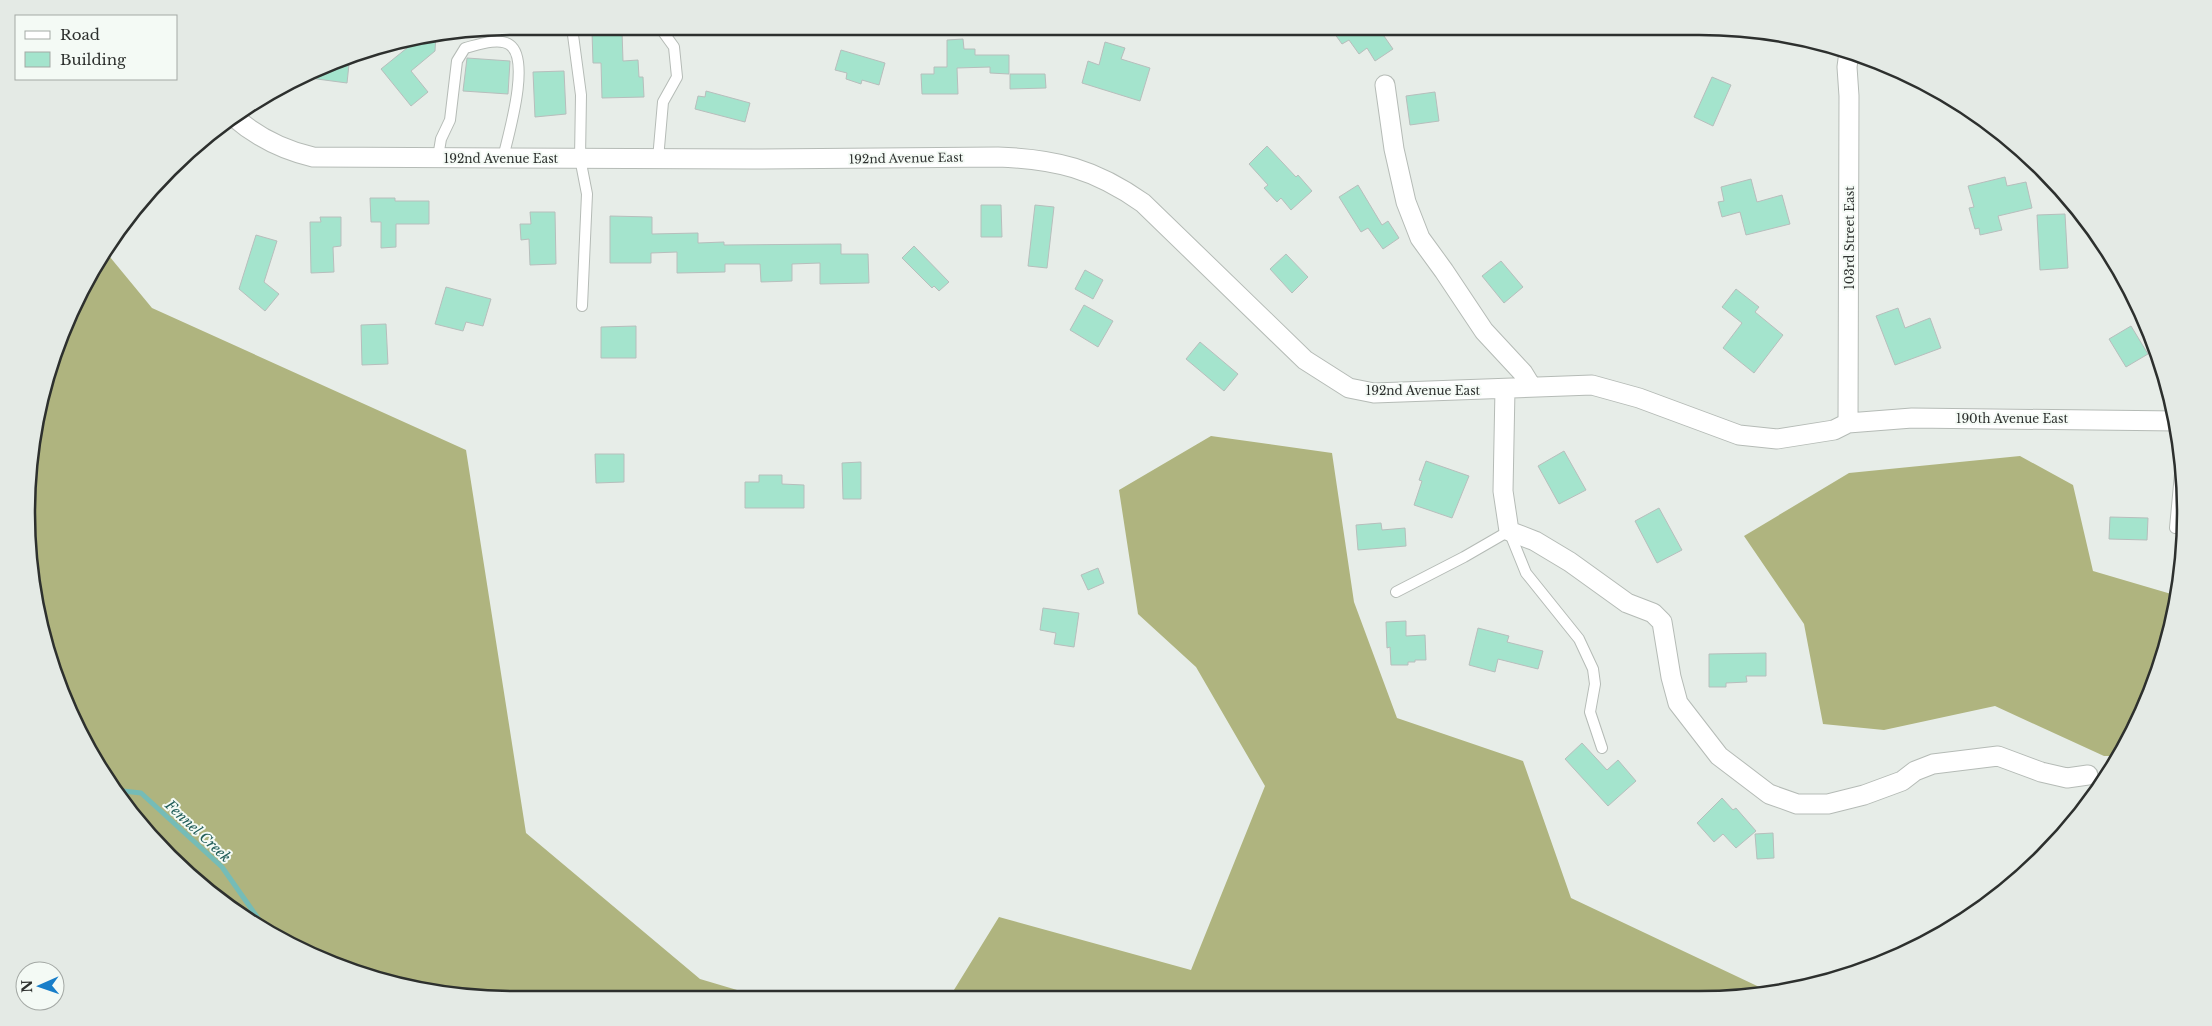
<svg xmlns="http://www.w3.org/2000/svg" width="2212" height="1026" viewBox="0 0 2212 1026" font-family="'Libre Baskerville',serif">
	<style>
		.forest { fill: #afb47f }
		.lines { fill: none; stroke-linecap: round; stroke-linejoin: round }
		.stream { stroke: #75bcb7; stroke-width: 5 }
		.building { fill: #a4e4cd; stroke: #b7bebc }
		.lane-casing { stroke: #b5bbb6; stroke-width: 12 }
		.street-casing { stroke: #b5bbb6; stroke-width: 21 }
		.lane { stroke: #fff; stroke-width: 10 }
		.street { stroke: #fff; stroke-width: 19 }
		.labels { text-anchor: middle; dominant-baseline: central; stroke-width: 4; stroke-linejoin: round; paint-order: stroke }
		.street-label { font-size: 12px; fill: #2d302e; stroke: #f4faf5 }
		.water-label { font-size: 14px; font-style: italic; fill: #215d59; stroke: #f4faf5 }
		.rim { fill: none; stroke: #2d302e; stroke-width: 2.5 }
	</style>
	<rect width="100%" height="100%" fill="#e7ede8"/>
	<path class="forest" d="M105 251 152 308 466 450 526 833 700 979 767 999 513 1000 418 990 327 963 269 934 192 879 127 810 91 756 52 670 30 577 26 513 36 418 52 356 91 270Z
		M1211 436 1332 453 1354 602 1397 718 1523 761 1571 898 1772 993 1763 996 949 998 999 917 1191 970 1265 786 1196 667 1138 614 1119 490Z
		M2020 456 2073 485 2093 571 2178 596 2176 608 2149 699 2116 756H2104L1995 706 1884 730 1823 724 1804 624 1744 536 1849 473Z"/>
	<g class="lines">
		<path class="stream" d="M114 790 141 793 222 867 269 934"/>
	</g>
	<path class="building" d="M1329 26H1377L1393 49 1375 61 1367 48 1359 54 1349 40 1342 44Z
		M622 31 623 61 638 60 639 77H643L644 97 602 98 601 63H593L592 32Z
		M436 34 435 51 411 71 428 92 411 106 381 69 423 35Z
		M963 39 964 49H975V55H1009V74L990 73V67L957 68 958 94H922L921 74H934V67H947V40Z
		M1105 42 1125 48 1121 59 1150 68 1140 101 1082 83 1088 61 1099 65Z
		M841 50 885 63 879 85 862 80 861 84 846 79 847 73 835 70Z
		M350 55 347 83 302 77Z
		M467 58 510 61 508 94 463 91Z
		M564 71 566 114 535 117 533 72Z
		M1010 74H1045L1046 88 1010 89Z
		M1712 77 1731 85 1713 126 1694 117Z
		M706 91 750 103 745 122 695 109 698 96 705 97Z
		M1435 92 1439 121 1410 125 1406 96Z
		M1267 146 1296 177 1298 175 1312 191 1291 210 1281 198 1277 202 1264 188 1268 185 1249 164Z
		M2005 177 2007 186 2026 182 2032 208 1998 216 2002 230 1980 235 1979 228 1975 229 1969 208 1974 207 1968 186Z
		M1751 179 1757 202 1782 195 1790 224 1746 235 1740 212 1722 217 1718 202 1724 201 1721 187Z
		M1358 185 1382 225 1388 221 1399 238 1383 249 1368 228 1361 232 1339 197Z
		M370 198H395V201H429V224H396V247L381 248V222H371Z
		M981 205H1001L1002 237H981Z
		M1035 205 1054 207 1047 268 1028 266Z
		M530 212H555L556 264 530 265 529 239 521 240 520 224H531Z
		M2065 214 2068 268 2040 270 2037 215Z
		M610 216 652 217V234L698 233V243L724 242V245L841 244V254H868L869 283 820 284V263L792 264V281L761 282 760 264H725V272L677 273V252L651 253V263H610Z
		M320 217H341V246L333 247 334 272 311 273 310 222H321Z
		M256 235 277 241 264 282 279 294 265 311 239 289Z
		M914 246 949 282 939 291 934 286 932 288 902 258Z
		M1286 254 1308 277 1292 293 1270 269Z
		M1501 261 1523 287 1504 303 1482 276Z
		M1085 270 1103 280 1093 299 1075 289Z
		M446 287 491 299 483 326 466 322 463 331 435 324Z
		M1736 289 1759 307 1755 312 1783 335 1754 373 1723 348 1742 323 1722 307Z
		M1084 305 1113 321 1098 347 1070 330Z
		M1898 308 1905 328 1930 318 1941 348 1895 365 1876 316Z
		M386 324 388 364 362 365 361 325Z
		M636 326V358H601V327Z
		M2131 326 2148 354 2126 367 2109 339Z
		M1200 342 1238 374 1224 391 1186 359Z
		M1564 451 1586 490 1559 504 1538 466Z
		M595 454H624V482L596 483Z
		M1426 461 1469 476 1452 518 1414 505 1422 481 1419 480Z
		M861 462V499H843L842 463Z
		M759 475H782V484L804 485V508H745V482H759Z
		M1659 508 1682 550 1657 563 1635 521Z
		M2110 517 2148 518 2147 540 2109 539Z
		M1381 523 1382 530 1405 528 1406 546 1358 550 1356 525Z
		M1098 568 1104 583 1088 590 1081 575Z
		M1043 608 1079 613 1074 647 1054 644 1056 633 1040 630Z
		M1406 621V636L1425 635 1426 660H1415V662H1408V665H1391L1390 647 1387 648 1386 622Z
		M1478 628 1509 636 1507 642 1543 651 1538 669 1498 659 1495 672 1469 665Z
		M1766 653V676H1746L1747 682 1726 683V687H1709V654Z
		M1582 743 1607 770 1618 760 1636 781 1608 806 1565 759Z
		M1722 798 1733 810 1736 808 1756 831 1736 848 1723 834 1714 842 1697 823Z
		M1773 833 1774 858 1757 859 1755 834Z"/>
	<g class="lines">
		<defs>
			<path id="lane" d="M578 26 573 35 581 95 580 158 587 194 582 306
				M656 26 661 29 674 47 677 77 663 102 658 159
				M438 157 441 139 450 120 457 61 465 48C477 45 499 37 510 45 531 60 508 136 503 158
				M2175 528 2181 463
				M1396 592 1464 557 1509 531 1526 573 1579 639 1593 669 1595 684 1590 712 1602 748"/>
			<path id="street" d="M1385 85 1394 149 1406 202 1420 238 1444 271 1484 331 1523 373 1531 386
				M234 117C257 137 283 150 313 157L752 159 998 157C1056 159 1095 169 1143 203L1305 360 1349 388 1374 393 1592 385 1639 398 1739 435 1777 439 1834 430 1848 423 1912 418 2177 421
				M1505 389 1503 491 1509 531 1535 541 1570 562 1627 603 1653 613 1662 622 1671 677 1678 703 1719 756 1769 794 1797 804H1828L1864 795 1902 781 1915 771 1933 764 1998 756 2041 772 2067 778 2088 775
				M1848 423 1849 96 1847 67 1849 52"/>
		</defs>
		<use href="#lane" class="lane-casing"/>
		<use href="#street" class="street-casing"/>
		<use href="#lane" class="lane"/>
		<use href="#street" class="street"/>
	</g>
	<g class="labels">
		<g class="street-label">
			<text x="501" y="158">192nd Avenue East</text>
			<text transform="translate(906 158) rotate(-1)">192nd Avenue East</text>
			<text transform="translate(1849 238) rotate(-90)">103rd Street East</text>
			<text x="1423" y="390">192nd Avenue East</text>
			<text x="2012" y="418">190th Avenue East</text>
		</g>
		<g class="water-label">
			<text transform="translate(198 831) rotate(43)">Fennel Creek</text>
		</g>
	</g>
	<path d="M0 0H2212V1026H0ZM513 35H1699A478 478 0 0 1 2177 513V513A478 478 0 0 1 1699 991H513A478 478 0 0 1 35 513V513A478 478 0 0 1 513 35Z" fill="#e4eae5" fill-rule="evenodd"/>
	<path class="rim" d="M513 35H1699A478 478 0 0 1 2177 513V513A478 478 0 0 1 1699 991H513A478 478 0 0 1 35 513V513A478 478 0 0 1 513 35Z"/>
	<rect x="15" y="15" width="162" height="65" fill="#f4faf5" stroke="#a4a9a5"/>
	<rect x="25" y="31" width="25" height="8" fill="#ffffff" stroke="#a4a9a5"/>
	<text x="60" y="40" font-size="15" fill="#2d302e">Road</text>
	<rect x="25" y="52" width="25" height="15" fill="#a4e4cd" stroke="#a4a9a5"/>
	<text x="60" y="65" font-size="15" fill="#2d302e">Building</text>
	<g transform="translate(40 986) rotate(268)"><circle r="24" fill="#f4faf5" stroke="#a4a9a5"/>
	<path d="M0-4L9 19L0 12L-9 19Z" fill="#187ec9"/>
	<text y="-8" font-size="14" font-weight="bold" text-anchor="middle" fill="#2d302e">N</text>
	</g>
</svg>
